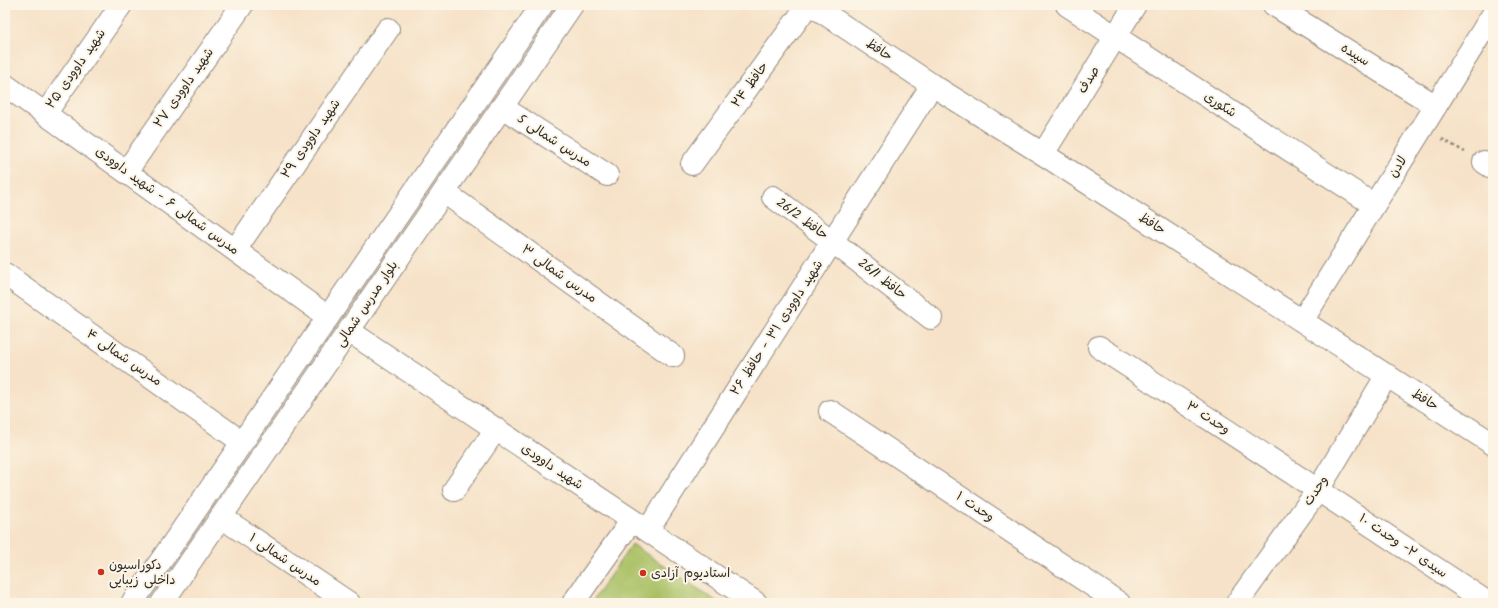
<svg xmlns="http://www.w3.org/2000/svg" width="1498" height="608" viewBox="0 0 1498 608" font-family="Kalam,'Playpen Sans Arabic',sans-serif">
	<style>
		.pitch { fill: #aac166; stroke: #6a7648 }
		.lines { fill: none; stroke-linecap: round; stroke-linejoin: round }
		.minor-casing { stroke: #90867a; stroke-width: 24 }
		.major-casing { stroke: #90867a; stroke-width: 24 }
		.path { stroke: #90867a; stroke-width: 2.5; stroke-dasharray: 3 3; stroke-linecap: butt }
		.minor { stroke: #fff; stroke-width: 22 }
		.major { stroke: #fff; stroke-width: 22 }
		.poi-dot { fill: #c8321e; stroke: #fcf5e5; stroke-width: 1.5 }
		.labels { text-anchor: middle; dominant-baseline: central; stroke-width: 4; stroke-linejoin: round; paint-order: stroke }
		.street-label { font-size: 13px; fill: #2b2b2b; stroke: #fcf5e5 }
		.poi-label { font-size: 13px; fill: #2b2b2b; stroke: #fcf5e5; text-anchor: start }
	</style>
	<rect width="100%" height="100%" fill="#fcf5e5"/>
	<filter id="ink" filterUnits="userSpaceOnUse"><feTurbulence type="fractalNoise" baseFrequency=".025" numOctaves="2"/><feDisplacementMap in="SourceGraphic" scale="8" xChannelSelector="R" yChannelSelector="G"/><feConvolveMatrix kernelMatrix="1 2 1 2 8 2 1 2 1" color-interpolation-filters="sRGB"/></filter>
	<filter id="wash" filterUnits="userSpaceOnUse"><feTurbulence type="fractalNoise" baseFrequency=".012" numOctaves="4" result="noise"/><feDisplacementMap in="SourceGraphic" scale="16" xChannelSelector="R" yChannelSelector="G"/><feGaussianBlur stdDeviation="0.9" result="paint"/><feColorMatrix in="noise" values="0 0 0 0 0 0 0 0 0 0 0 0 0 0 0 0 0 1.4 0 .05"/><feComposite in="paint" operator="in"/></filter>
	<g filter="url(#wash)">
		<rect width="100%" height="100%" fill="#f6e2c8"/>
		<path class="pitch" d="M632 544 719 603H591Z"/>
	</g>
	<g filter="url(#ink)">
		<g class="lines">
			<defs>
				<path id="minor" d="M812 5 932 85 1043 154 1493 444
					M1067 5 1374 205
					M1274 5 1436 106
					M5 85 328 317
					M502 107 607 175
					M45 114 121 5
					M1043 154 1135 5
					M1484 162 1493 168
					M692 164 808 5
					M126 172 242 5
					M444 192 673 356
					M773 197 832 241 931 318
					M235 250 388 29
					M5 274 242 442
					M1302 321 1493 14
					M349 331 756 603
					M1099 347 1318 490 1488 603
					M830 411 1119 603
					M454 490 496 429
					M221 517 349 603
					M648 530 932 85
					M573 603 632 520
					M1237 603 1318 490 1387 375"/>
				<path id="major" d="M132 603 542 5
					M162 603 572 5"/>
			</defs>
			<use href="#minor" class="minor-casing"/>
			<use href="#major" class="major-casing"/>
			<path class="path" d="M1442 139 1465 152"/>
			<use href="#minor" class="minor"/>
			<use href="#major" class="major"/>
		</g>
	</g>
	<g class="poi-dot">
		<circle cx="101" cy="572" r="4"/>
		<circle cx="643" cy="573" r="4"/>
	</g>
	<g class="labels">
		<g class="street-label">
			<text transform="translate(879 50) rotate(34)">حافظ</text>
			<text transform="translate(1355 55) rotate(32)">سپیده</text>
			<text transform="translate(76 69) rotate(-55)">شهید داوودی ۲۵</text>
			<text transform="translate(1089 80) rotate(-58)">صدف</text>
			<text transform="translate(750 85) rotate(-54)">حافظ ۲۴</text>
			<text transform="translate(184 88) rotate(-55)">شهید داوودی ۲۷</text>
			<text transform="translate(1220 105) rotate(33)">شکوری</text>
			<text transform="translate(311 139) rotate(-55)">شهید داوودی ۲۹</text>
			<text transform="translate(554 141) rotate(33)">مدرس شمالی 5</text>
			<text transform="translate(1398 167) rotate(-58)">لادن</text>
			<text transform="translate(167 201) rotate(36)">مدرس شمالی ۶ - شهید داوودی</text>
			<text transform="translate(802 219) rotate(36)">حافظ 26/2</text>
			<text transform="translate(1152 224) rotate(33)">حافظ</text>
			<text transform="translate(559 274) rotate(36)">مدرس شمالی ۳</text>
			<text transform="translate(882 279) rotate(38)">حافظ 26/1</text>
			<text transform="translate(367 304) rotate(-56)">بلوار مدرس شمالی</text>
			<text transform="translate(777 328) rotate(-57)">شهید داوودی ۳۱ - حافظ ۲۶</text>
			<text transform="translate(124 358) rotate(35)">مدرس شمالی ۴</text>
			<text transform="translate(1425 400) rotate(33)">حافظ</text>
			<text transform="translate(1208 418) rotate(33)">وحدت ۳</text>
			<text transform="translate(552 467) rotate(34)">شهید داوودی</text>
			<text transform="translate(1316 491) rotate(-56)">وحدت</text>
			<text transform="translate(975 507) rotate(34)">وحدت ۱</text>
			<text transform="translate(1403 546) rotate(34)">سیدی ۲- وحدت ۱۰</text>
			<text transform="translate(285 560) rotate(34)">مدرس شمالی ۱</text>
		</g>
		<g class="poi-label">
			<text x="109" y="565">دکوراسیون<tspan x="109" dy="15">داخلی زیبایی</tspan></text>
			<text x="651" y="573">استادیوم آزادی</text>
		</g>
	</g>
	<rect width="1498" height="608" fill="none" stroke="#fcf5e5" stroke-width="20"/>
</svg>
